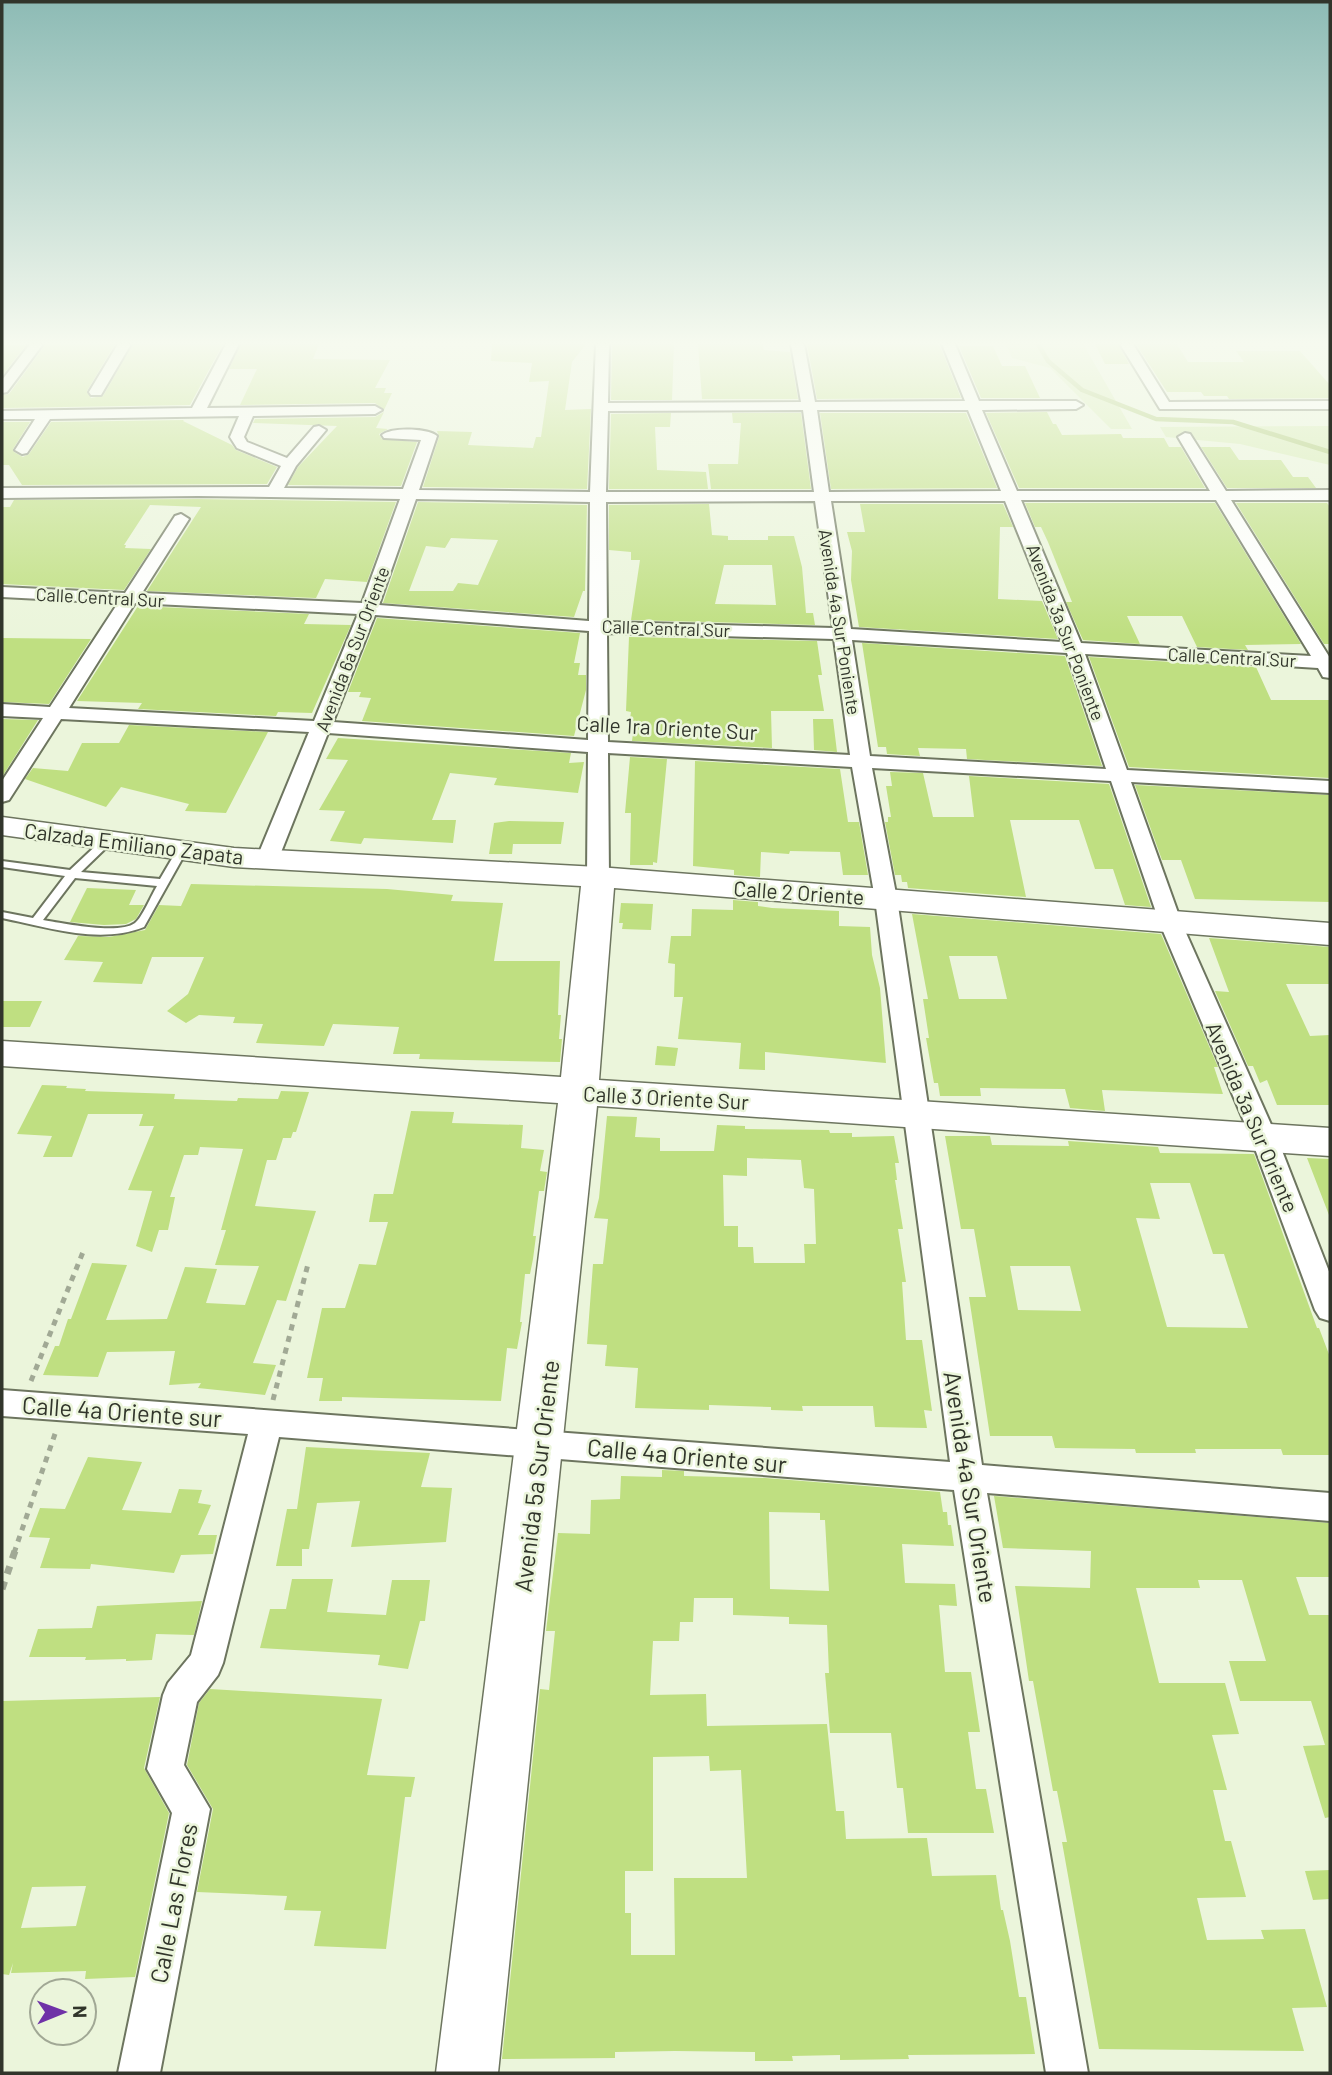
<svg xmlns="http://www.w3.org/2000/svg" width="1332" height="2075" viewBox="0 0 1332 2075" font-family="Barlow,sans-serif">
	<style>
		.green { fill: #d5ebaf }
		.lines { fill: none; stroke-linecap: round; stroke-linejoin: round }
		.stream { stroke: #a6c568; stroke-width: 4.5 }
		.building { fill: #bfdf81; fill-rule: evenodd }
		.lane-casing { stroke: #6d755f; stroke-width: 4 }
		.street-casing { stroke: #6d755f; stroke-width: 4 }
		.secondary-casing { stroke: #6d755f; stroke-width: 3 }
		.path-far1 { stroke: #a1a995; stroke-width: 5; stroke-dasharray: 6 6; stroke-linecap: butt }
		.path { stroke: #a1a995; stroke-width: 7; stroke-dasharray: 8 8; stroke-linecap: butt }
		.lane { fill: #fff; fill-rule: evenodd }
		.street { fill: #fff; fill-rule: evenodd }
		.secondary { fill: #fff; fill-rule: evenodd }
		.labels { text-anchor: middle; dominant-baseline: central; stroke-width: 5; stroke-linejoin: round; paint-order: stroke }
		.far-street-label { font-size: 18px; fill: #31352b; stroke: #ebf5db }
		.street-label { font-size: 21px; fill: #31352b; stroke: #ebf5db }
		.near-street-label { font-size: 24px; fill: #31352b; stroke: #ebf5db }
	</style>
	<rect width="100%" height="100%" fill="#ebf5db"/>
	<path class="green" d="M1006 344H1083L1132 429H1111L1050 368 1012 358Z
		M1330 426V465L1240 444 1166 437 1160 427Z"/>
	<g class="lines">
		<path class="stream" d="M1038 344 1048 361 1082 390 1156 419 1233 422 1330 452"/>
	</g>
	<path class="building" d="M115 344 87 391 91 398 103 396 133 344H223L190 405 2 408V395L9 394 45 345Z
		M241 344H319L313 359 390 360 375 388H386L384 393H392L384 410 375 403 240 405 257 369H229Z
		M492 344H586L572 362 565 410 591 409 587 489 423 487 439 437 437 431 472 432 468 445 533 448 536 437H541L549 381 529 382 532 363 491 361Z
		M612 344H674L672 400H611Z
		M698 344H763L764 350 790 352 798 399H702Z
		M807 344H936L940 346 961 398 817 399Z
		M1095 344H1118L1129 364H1105Z
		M1136 344H1177L1188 362H1244L1236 351H1300L1330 385V398L1229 399 1227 396H1204L1201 392H1167Z
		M2 345H26L2 376Z
		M959 346H993L1002 366H1025L1040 398H981Z
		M384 412 376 428 388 429 379 434 382 439 417 442 401 486 288 485 298 467 337 426 253 423 255 419 375 417Z
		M1047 412 1053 424H1056L1062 435 1121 434 1123 438H1164L1169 447H1181L1205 488H1019L986 413Z
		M671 413 670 427H655L657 470 706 472 708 489H609L611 414Z
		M732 413H801L811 489H711L708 464H738L741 423H733Z
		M820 413H966L997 488 831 489Z
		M184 420 183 421 232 445 236 450 277 467 267 484 22 485 9 465H2V422H30L13 449 14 452 23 457 29 454 51 422Z
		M1201 447H1230L1239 460H1281L1293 477H1308L1316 488H1227Z
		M198 499 396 502 367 582 325 579 316 598 147 591 201 507 150 505 124 545H126L125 548 151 549 124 590 2 584V507H10L14 500Z
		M418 502 587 505 585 591H583L574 617 383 603ZM451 538 498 540 478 585 458 583 453 591H409L426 546 445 548Z
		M1025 503H1215L1301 644 1245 645 1248 650 1197 647 1182 616H1127L1140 644 1083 640 1066 602H1072L1048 542 1041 527H1035Z
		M1236 503H1327L1330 507V644H1324Z
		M709 504 712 535 728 536V540H768V536H794L802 567 806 613H813L815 625 631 620 640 560H631V552L609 550V505ZM724 565H772L776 605 715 604Z
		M860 504H1003L1013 527H1000L998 599 1042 601 1058 639 859 627 851 580 852 551 847 532H865Z
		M138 606 309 614 304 624 351 625 312 713 278 712 276 716 138 709 142 703 77 701Z
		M377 618 580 633 574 663H580L578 675H586V690L574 736 362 721 371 698 359 697 361 692H348Z
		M629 637 817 641 822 675H818L824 711H771L772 748 632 741 634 726H629L631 712 626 711Z
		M2 638 91 639 49 704 2 702Z
		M862 643 1065 656 1102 766 967 759 966 749 918 748 920 756 887 754 886 747H878Z
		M1089 657 1256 667 1271 700H1330V778L1129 767Z
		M2 719 38 720 2 777Z
		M813 719H833L837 752 814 750Z
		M129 725 268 732 226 813 185 811 189 804 121 787 106 807 25 779 33 768 68 771 82 743H119Z
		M338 738 571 753 569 763 584 762 578 793 494 785 497 778 450 773 432 820H456L453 843 364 838 361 844 330 841 345 811 319 810 348 760 326 759Z
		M630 757 667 759 657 863 653 862V865H630L631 813H625Z
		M695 761 840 769 848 822H859L868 875H843L840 852 790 851 789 854 761 852 760 877 734 875V870L693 866Z
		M890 772 923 773 933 817H974L969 776 1109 784 1151 907 1125 905 1113 869H1095L1079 820H1010L1026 897 908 888 907 882H902L901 875H895L885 822H888V817H891L886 786H892Z
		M1135 785 1330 795V902L1195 899 1181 860H1162Z
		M509 821 564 822 561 844H513L512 854H489L494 823Z
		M191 884 387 889 453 895 451 901 503 903 494 961H560L558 1015H561L559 1039H562L560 1062 419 1059 420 1054H393L399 1027 333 1024 324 1046 256 1043 263 1024 233 1023 235 1017 199 1015 186 1023 167 1011 188 994 204 957H152L142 984 93 982 103 962 64 960 78 936 109 937 145 930 159 905 181 906Z
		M87 888 136 890 129 905H144L136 919 126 924 104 925 70 922Z
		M733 900 758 902V906L772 908 839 911V926L870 927 872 955 880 988 886 1063 765 1052V1070L739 1069 741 1043 678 1039 683 997H674L675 964 668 963 671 936H691L692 909 733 910Z
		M621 903 653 904 651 930 622 929 623 923H619Z
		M912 914 1161 934 1218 1067H1214L1223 1094 1102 1090 1105 1111 1070 1108 1065 1089 980 1088 981 1096H940L938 1083H934L926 1038H929L923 999H928ZM949 956H997L1007 999H959Z
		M1209 938 1330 947V984H1286L1310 1036 1330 1035V1105H1277L1267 1080 1260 1083 1253 1066H1248L1215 991 1229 992Z
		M2 1001H42L30 1027H2Z
		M657 1046 678 1048 675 1066 655 1065Z
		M42 1085 67 1086 66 1088 86 1089 85 1091 175 1094 174 1099 237 1101 238 1098 278 1099 281 1091 309 1092 296 1132H293L291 1138H283L276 1160H267L255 1206 316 1211 286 1301 277 1300 253 1363 276 1365 265 1395 198 1388 201 1383 169 1385 175 1351 107 1352 98 1377 43 1375 55 1346H59L68 1319H71L92 1263 127 1265 106 1320 167 1319 185 1267 217 1269 206 1303 245 1305 259 1266 215 1265 226 1230H221L243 1149 200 1147 198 1155H184L170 1197H175L168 1230H159L152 1252 136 1246 152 1191 128 1190 154 1126H139L143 1114H88L72 1157H43L52 1136 17 1134Z
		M411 1111 454 1112 452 1123 523 1125 521 1148 544 1150 540 1171 547 1172 544 1191H539L533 1236H536L533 1259 530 1274H525L520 1322H522L517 1349 507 1348 501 1401 342 1397V1401H319L323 1378H307L322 1308H345L359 1264 376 1265 388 1222H369L374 1194H393Z
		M607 1116 637 1117 635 1137 660 1138V1151H714L717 1125 745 1126V1129L829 1130 830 1133H852V1137L894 1136 899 1163H895L897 1180H895L903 1229H898L906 1282H902L906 1340H922L932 1411 924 1410 927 1428 875 1427 873 1406H802L803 1411 771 1410V1407L709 1405V1410L635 1408 638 1368 605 1366 607 1345 587 1344 593 1264H603L608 1219 594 1218 599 1198ZM747 1158 801 1160 804 1188 814 1189 816 1244H804L805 1263H754L753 1247H738V1226H724L723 1175 747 1176Z
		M945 1136H990L992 1145 1069 1146 1068 1141 1158 1147 1160 1153 1254 1154 1317 1328H1319L1330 1357V1455H1283L1281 1449H1195L1196 1453H1136L1135 1449 1055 1448 1052 1436H990L969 1297H986L974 1229H961ZM1150 1183H1190L1213 1254H1224L1248 1328 1167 1327 1136 1218 1160 1219ZM1010 1266H1070L1081 1311 1018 1310Z
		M1307 1158 1330 1159V1215H1329Z
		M306 1447 430 1453 421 1487 452 1488 446 1542 351 1547 360 1501 317 1503 309 1549H302V1566H276L287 1509H297Z
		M88 1457 142 1462 122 1510 171 1513 179 1489 202 1490 198 1503 211 1505 198 1535H217L213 1554 181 1555 174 1573 91 1564 90 1569 40 1568 50 1538 29 1537 40 1508 65 1509Z
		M662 1470 684 1471V1476L765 1478 940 1492 943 1512H947L948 1525H951L954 1546 902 1544 905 1583 955 1584 957 1606 939 1605 945 1672H971L980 1732H968L976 1789H986L994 1833H908L903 1788H897L891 1733H830L825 1673H829L827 1625 789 1624V1617L733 1615V1598H694L693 1622H680L679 1641H653L650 1695 706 1694 707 1726 827 1724 836 1811H844L846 1839 927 1838 932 1876 996 1875 1001 1910H1003L1010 1941 1019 1997H1026L1035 2054 908 2055 909 2059 840 2060V2055L792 2056 793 2061H755V2052L675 2051 615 2052V2058L502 2059 540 1689 549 1690 555 1631H546L558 1533 590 1534 591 1500 620 1499 621 1476 662 1477ZM769 1512 820 1513V1520H825L829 1591 770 1589ZM709 1756 710 1771 741 1770 747 1878H674L675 1955H631V1913H625V1871H653V1757Z
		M994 1496 1330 1523V1577H1296L1309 1615H1330V1817L1325 1818 1303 1746 1325 1745 1311 1701H1240L1229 1661H1266L1242 1580H1198L1200 1588H1136L1159 1683H1225L1239 1734 1212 1735 1227 1790H1213L1225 1841H1231L1246 1897 1197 1898 1207 1940 1264 1939 1261 1930 1305 1929 1327 2007 1292 2008 1304 2051 1099 2049 1062 1842H1067L1057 1791H1053L1033 1681H1029L1015 1586 1090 1588 1091 1551 1003 1548Z
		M292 1579H333L327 1612 386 1615 392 1580H430L425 1621H420L408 1669 378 1665 380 1655 260 1648 270 1609H286Z
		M202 1601 194 1635 156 1634 152 1660 126 1661V1659L85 1660 86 1657H29L38 1629 92 1628 97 1606Z
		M210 1689 382 1699 367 1775 415 1777 411 1797H405L386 1949 314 1946 321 1911 284 1910 287 1896 197 1892 213 1809 187 1765 199 1703Z
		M160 1697 144 1768 169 1813 135 1977 85 1979 86 1971 11 1973 13 1963 9 1975 2 1974V1701ZM86 1886 76 1926 21 1928 32 1887Z
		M1330 1870V1899L1313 1900 1305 1871Z"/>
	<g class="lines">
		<defs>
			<path id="lane" d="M107 838 111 839 112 841 111 843 81 872 160 879 177 850 181 849 186 852 144 927C99 945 47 927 2 918V912L33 918 65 876 2 867V861L70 870 103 839ZM75 878 157 886C152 894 142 918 135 923 119 935 62 923 43 920Z"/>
			<path id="street" d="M30 344H43L7 392 2 393V380Z
				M118 344H131L101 395H91L89 392Z
				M226 344H239L207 408 375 406 382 410 375 414 253 416 244 437 247 442 287 458 314 427 319 426 326 430 296 466 284 488 403 489 421 440 384 438 382 435C391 427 428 428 437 436L419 490 590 492 596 344H609L608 403 801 402 791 344H804L815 402 965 401 942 344H955L979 401H1076L1083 405 1076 409 982 410 1017 491H1210L1178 437 1185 433 1190 434 1226 491 1330 490V500H1231L1330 658V678L1323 677 1318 668 1085 654 1127 770 1330 781V793L1131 782 1182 924 1277 1138 1330 1274V1321L1320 1318 1315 1310 1251 1138 1160 924 1111 781 872 768 897 899 982 1465 1330 1493V1521L987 1493 1088 2073H1046L954 1490 279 1437 223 1663 218 1675 197 1702 184 1765 210 1809 160 2073H118L172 1813 147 1769 163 1695 168 1683 191 1655 248 1434 2 1416V1390L950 1462 875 899 852 767 608 753 609 877 606 882H590L587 877 588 752 328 733 278 860 275 865H259L256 860 309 732 61 719 9 800 2 802V781L43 718 2 716V704L50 707 118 603 2 597V587L125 593 175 516 181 514 189 519 142 593 362 603 400 499 198 496 2 498V488L269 487 281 466 237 448 230 437 239 416 50 419 27 453 22 454 15 450 35 419H2V411L192 408ZM803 410 814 492H606L608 411ZM817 410H968L1001 491 829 492ZM416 499 590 502 589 621 379 605ZM1021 500H1216L1311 656 1081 643ZM815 501 833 628 607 622 606 502ZM831 501H1005L1062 642 851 629ZM135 603 358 614 314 721 69 708ZM375 615 589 631 588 740 333 722ZM607 633 834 639 850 755 608 742ZM852 640 1067 653 1106 769 870 756Z
				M1120 344H1133L1169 402 1330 401V409H1160Z"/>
			<path id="secondary" d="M2 817 234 848 598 867 1330 923V945L614 888 599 1080 1330 1128V1156L597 1106 498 2073H436L558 1103 2 1066V1041L561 1077 581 886 234 867 2 835Z"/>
		</defs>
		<use href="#lane" class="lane-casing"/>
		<use href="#street" class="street-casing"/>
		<use href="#secondary" class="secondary-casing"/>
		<path class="path-far1" d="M31 1381 83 1252
			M273 1400 308 1264
			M14 1553 56 1431"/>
		<path class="path" d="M2 1589 15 1551"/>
		<use href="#lane" class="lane"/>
		<use href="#street" class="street"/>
		<use href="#secondary" class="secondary"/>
	</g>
	<linearGradient id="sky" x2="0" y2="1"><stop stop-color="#8dbbb5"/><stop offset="0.54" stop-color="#f6faef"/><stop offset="1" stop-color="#f6faef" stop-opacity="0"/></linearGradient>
	<rect width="1332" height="635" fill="url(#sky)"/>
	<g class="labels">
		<g class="far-street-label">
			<text transform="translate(100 597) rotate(3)">Calle Central Sur</text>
			<text transform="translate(840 622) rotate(81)">Avenida 4a Sur Poniente</text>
			<text transform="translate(666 628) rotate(2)">Calle Central Sur</text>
			<text transform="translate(1066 632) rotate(69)">Avenida 3a Sur Poniente</text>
			<text transform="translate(352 649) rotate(-69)">Avenida 6a Sur Oriente</text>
			<text transform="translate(1232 657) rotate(3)">Calle Central Sur</text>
		</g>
		<g class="street-label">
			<text transform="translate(667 727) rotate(3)">Calle 1ra Oriente Sur</text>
			<text transform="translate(134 843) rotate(7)">Calzada Emiliano Zapata</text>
			<text transform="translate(799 892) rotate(4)">Calle 2 Oriente</text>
			<text transform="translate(666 1097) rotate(3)">Calle 3 Oriente Sur</text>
			<text transform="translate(1253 1117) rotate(67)">Avenida 3a Sur Oriente</text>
		</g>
		<g class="near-street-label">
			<text transform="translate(122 1411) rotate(4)">Calle 4a Oriente sur</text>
			<text transform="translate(687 1455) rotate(5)">Calle 4a Oriente sur</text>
			<text transform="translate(536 1476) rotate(-83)">Avenida 5a Sur Oriente</text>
			<text transform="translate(971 1487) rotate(81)">Avenida 4a Sur Oriente</text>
			<text transform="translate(173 1903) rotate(-79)">Calle Las Flores</text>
		</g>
	</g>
	<rect width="1332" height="2075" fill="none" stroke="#31352b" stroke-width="7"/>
	<g transform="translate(63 2012) rotate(89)"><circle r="33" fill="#ebf5db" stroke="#a1a895" stroke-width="2"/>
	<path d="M0-5L12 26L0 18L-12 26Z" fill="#6f32a7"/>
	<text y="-10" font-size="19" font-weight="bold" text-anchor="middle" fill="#31352b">N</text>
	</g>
</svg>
